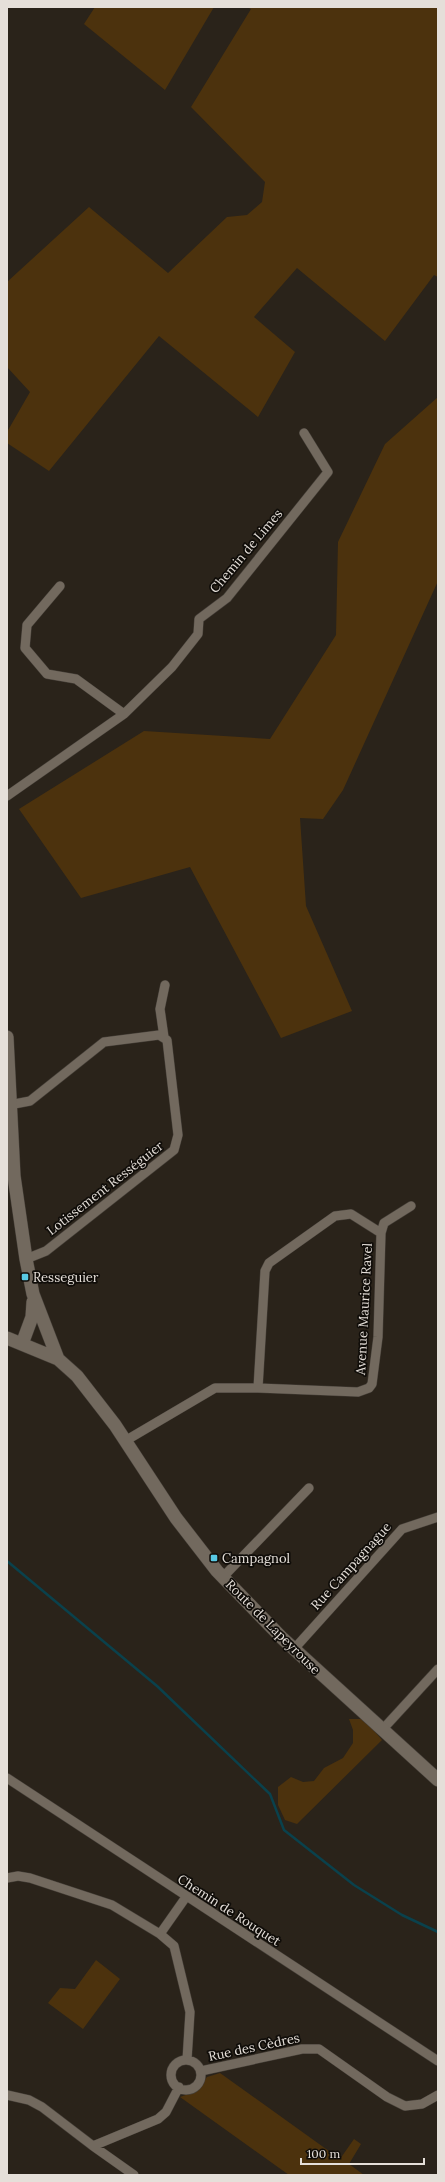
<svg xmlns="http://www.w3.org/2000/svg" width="445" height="2182" viewBox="0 0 445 2182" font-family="Lora,serif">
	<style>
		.green { fill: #4c320d }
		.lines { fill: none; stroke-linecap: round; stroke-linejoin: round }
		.stream { stroke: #0a414c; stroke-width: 2.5 }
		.street-casing { stroke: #453f38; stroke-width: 10 }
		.secondary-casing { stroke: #453f38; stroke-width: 14 }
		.street { stroke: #72695e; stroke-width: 9 }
		.secondary { stroke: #72695e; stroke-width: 13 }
		.poi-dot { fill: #58c9e4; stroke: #100d09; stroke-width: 1.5 }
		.labels { text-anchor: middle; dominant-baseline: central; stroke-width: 3.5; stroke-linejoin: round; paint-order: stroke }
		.street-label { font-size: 13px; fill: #e5dfd9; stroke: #100d09 }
		.poi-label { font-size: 13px; fill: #e5dfd9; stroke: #100d09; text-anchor: start }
	</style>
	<rect width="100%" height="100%" fill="#2a231a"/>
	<path class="green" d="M95 7H214L165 90 84 24Z
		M247 7H438V277L434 275 385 341 297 268 254 317 295 352 258 417 159 336 49 471 7 443V432L30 392 7 367V282L89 207 168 273 227 217 247 215 262 202 265 182 191 107 251 9Z
		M438 397V581L343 790 323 819 300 818 306 906 352 1011 281 1038 190 867 81 898 19 809 144 731 270 739 336 635 338 542 385 444Z
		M349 1719H364L382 1740 297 1824 285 1820 278 1805V1787L291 1777 303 1782 314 1781 324 1768 343 1758 353 1743V1730Z
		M96 1960 120 1979 83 2029 48 2003 60 1988 75 1989Z
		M220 2073 340 2159 354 2139 361 2144 349 2164 364 2175H289L180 2097 197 2091 207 2077Z"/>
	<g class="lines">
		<path class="stream" d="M7 1561 157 1686 270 1794 284 1830 354 1885 402 1915 438 1932"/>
		<defs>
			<path id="street" d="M60 586 27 625 25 648 47 674 76 679 124 714
				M7 796 124 714 172 667 198 634 199 619 227 598 328 472 304 433
				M164 1037 160 1009 165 985
				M9 1105 30 1101 104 1042 159 1035 167 1040 178 1135 174 1150 46 1251 26 1259
				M381 1233 384 1223 411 1206
				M125 1441 215 1388H258L265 1271 269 1263 335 1216 351 1214 381 1233 378 1337 372 1384 369 1388 358 1392 258 1388
				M223 1577 309 1488
				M294 1649 402 1529 438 1517
				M382 1730 438 1669
				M7 1778 438 2061
				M7 1878 18 1876 30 1878 112 1905 160 1934 186 1897
				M160 1934 174 1946 190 2012 187 2060
				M171 2075a15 15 0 1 1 30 0a15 15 0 1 1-30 0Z
				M201 2071 302 2049H319L387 2097 405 2106 422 2104 438 2095
				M7 2095 29 2100 42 2107 93 2146 158 2119 166 2112 179 2087
				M93 2146 134 2175"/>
			<path id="secondary" d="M7 1037 14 1176 26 1259 33 1294 58 1359
				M7 1338 58 1359 77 1376 115 1425 176 1518 217 1571 282 1638 438 1780
				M22 1344 32 1317 33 1302"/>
		</defs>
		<use href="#street" class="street-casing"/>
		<use href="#secondary" class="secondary-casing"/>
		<use href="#street" class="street"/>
		<use href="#secondary" class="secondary"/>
	</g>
	<g class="poi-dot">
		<rect x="21" y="1273" width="8" height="8" rx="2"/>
		<rect x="210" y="1554" width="8" height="8" rx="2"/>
	</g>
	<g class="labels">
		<g class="street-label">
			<text transform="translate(246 551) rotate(-50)">Chemin de Limes</text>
			<text transform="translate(105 1188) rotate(-38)">Lotissement Rességuier</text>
			<text transform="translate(364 1309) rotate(-87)">Avenue Maurice Ravel</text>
			<text transform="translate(351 1566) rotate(-48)">Rue Campagnague</text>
			<text transform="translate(273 1627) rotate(45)">Route de Lapeyrouse</text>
			<text transform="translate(229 1910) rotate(33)">Chemin de Rouquet</text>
			<text transform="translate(254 2047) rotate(-12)">Rue des Cèdres</text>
		</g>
		<g class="poi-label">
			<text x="33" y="1277">Resseguier</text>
			<text x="222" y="1558">Campagnol</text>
		</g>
	</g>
	<rect width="445" height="2182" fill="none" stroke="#e5dfd9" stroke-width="16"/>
	<path d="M301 2158v6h123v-6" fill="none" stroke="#e5dfd9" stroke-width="2"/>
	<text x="307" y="2158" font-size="12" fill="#e5dfd9" stroke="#100d09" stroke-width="3" paint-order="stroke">100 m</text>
</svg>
